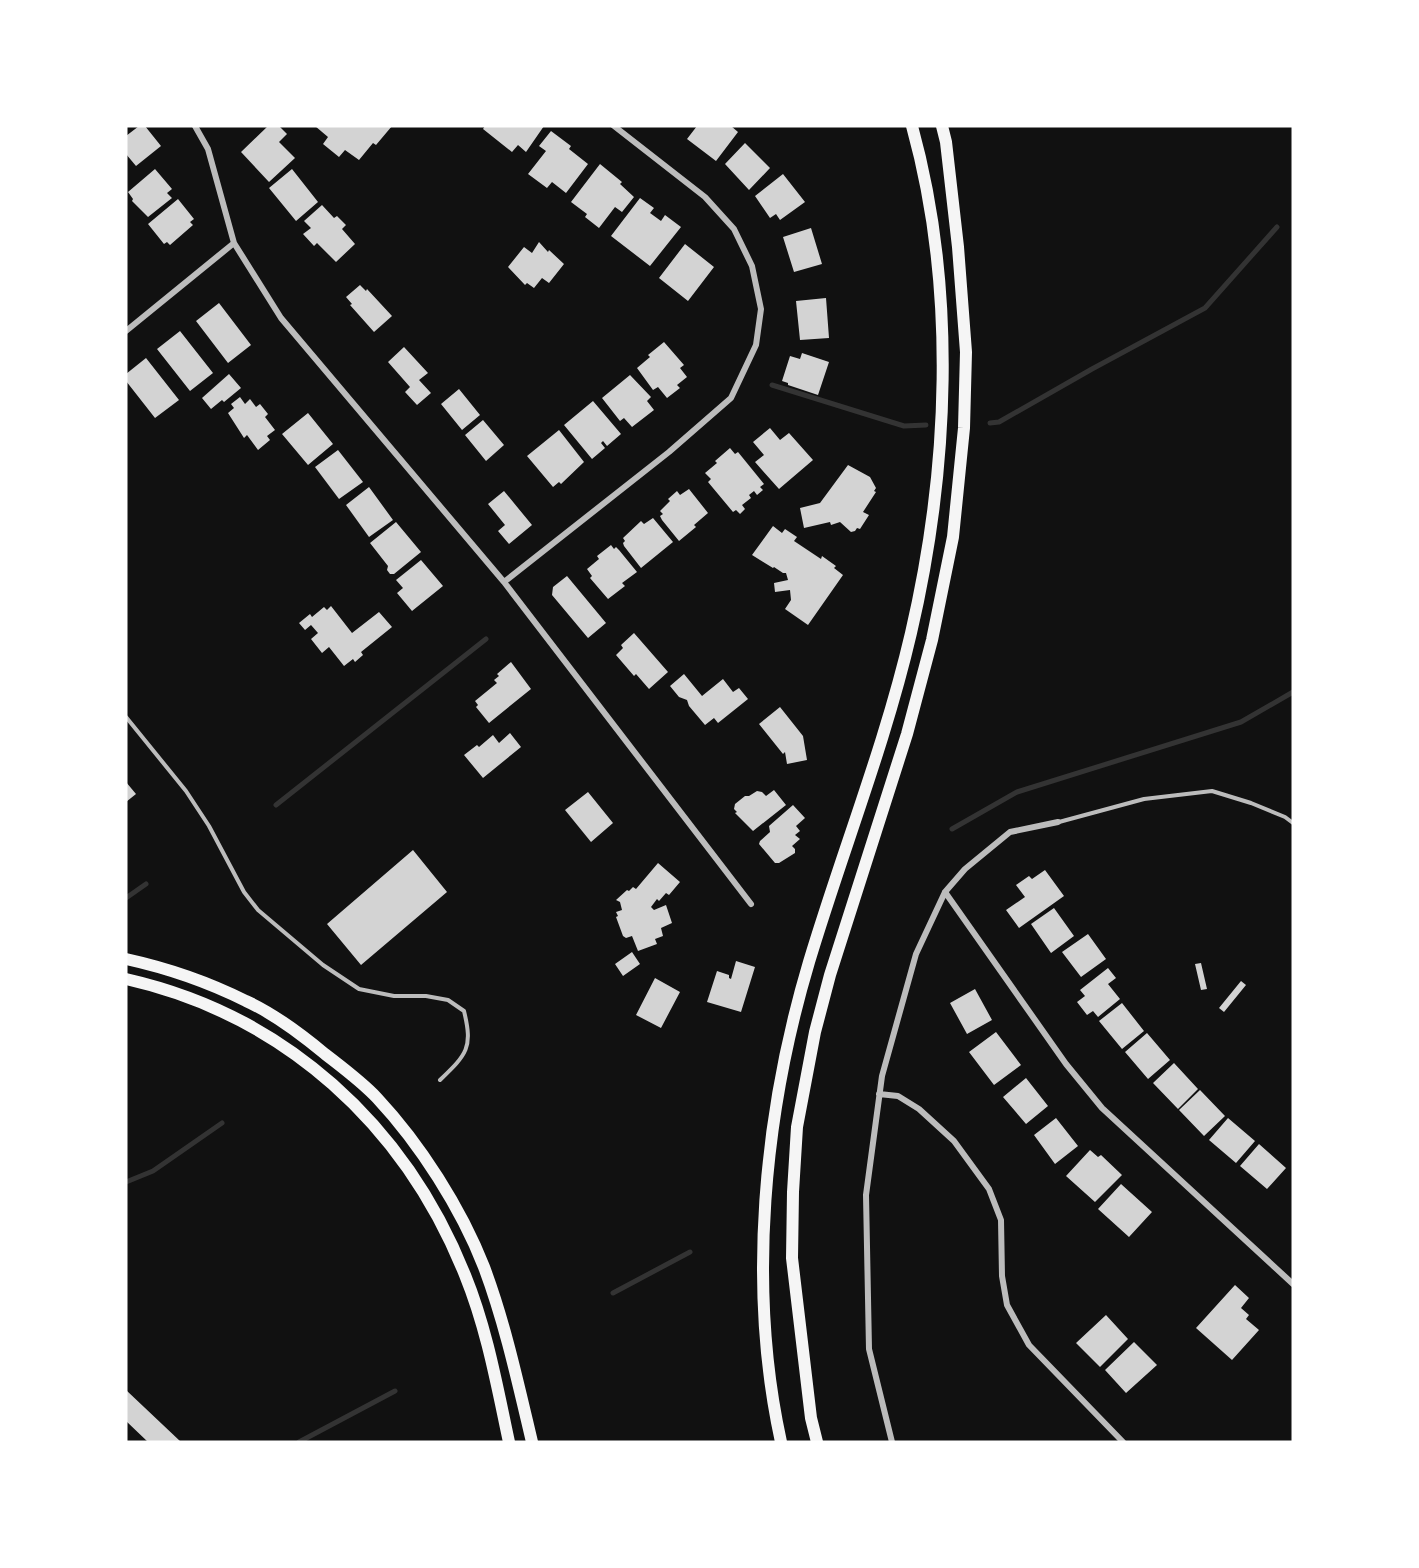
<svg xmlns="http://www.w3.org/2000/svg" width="1419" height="1568" viewBox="0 0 1419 1568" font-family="Cabin,sans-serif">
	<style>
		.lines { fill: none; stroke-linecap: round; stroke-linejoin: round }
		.stream { stroke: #333; stroke-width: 5 }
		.building { fill: #d3d3d3 }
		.service { stroke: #bcbcbc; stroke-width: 4 }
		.minor { stroke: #bcbcbc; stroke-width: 6 }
		.secondary { stroke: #f5f5f5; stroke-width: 12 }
	</style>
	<rect width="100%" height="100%" fill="#111"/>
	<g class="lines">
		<path class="stream" d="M772 385 904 426 926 425
			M990 423 999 422 1092 369 1205 308 1277 227
			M276 805 486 639
			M952 829 1017 792 1241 722 1293 692
			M126 898 146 884
			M126 1182 153 1171 222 1123
			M613 1293 690 1252
			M299 1442 395 1391"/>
	</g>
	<path class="building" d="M139 126H145L161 146 136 166 126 154V136Z
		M268 126H279L287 134 279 142 295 158 269 182 241 152Z
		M315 126H392L376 145 373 143 359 160 345 150 339 157 323 144 328 137Z
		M485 126H544L526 152 518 145 512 152 483 129Z
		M697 126H731L738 132 716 161 687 139Z
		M551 131 571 146 569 149 588 164 566 193 552 182 547 188 528 174 546 151 539 146Z
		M745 143 770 168 749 190 725 164Z
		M600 164 622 182 620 184 634 197 622 212 615 207 599 228 585 217 587 214 571 202Z
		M155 169 172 189 167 193 172 198 148 217 132 201 133 199 128 192Z
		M292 169 318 202 296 221 269 188Z
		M783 174 805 202 780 220 776 214 770 218 755 196Z
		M640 198 654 208 650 213 661 221 665 215 681 227 650 266 611 236Z
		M178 199 194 219 190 222 193 225 170 245 167 242 164 244 148 224Z
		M322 205 334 218 337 216 346 225 342 229 355 244 336 262 317 243 314 246 303 234 311 228 304 221Z
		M811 228 822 264 794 272 783 237Z
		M539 242 548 252 549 250 564 264 549 283 542 278 534 288 527 283 525 285 508 267 524 247 532 253Z
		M685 244 714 267 688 301 659 278Z
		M360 285 366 291 367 289 392 316 374 332 350 305 352 304 346 297Z
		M826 298 829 338 800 340 796 301Z
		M219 303 251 345 228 363 196 321Z
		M180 331 213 373 190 391 157 349Z
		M664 342 684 365 680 368 687 377 677 385 680 388 667 398 658 387 653 390 637 368 650 357 648 355Z
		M404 347 428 373 419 380 431 393 417 405 405 392 410 387 388 362Z
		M802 353 829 362 818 395 788 385V383L782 381 790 356 800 359Z
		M146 358 179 400 155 418 126 381V374Z
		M229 374 241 388 224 402 222 400 211 409 202 398Z
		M630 375 651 397 647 401 654 410 632 427 624 418 620 421 602 398Z
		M459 389 480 415 462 430 441 404Z
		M240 397 245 404 250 399 256 407 260 404 268 414 265 417 275 430 267 436 270 440 258 450 247 435 244 438 228 413 234 408 231 404Z
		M593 401 621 434 607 446 603 441 601 443 605 448 592 459 564 425Z
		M308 413 333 444 308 465 282 434Z
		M483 420 504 445 486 461 465 435Z
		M770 428 780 440 789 433 813 460 779 489 755 462 764 455 753 442Z
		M559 430 584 462 561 484 559 482 553 487 527 456Z
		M730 448 735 454 738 452 764 484 760 487 763 490 757 495 754 491 749 495 751 498 742 505 745 509 740 514 736 510 733 512 708 482 711 479 705 473 717 463 715 461Z
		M338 450 363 482 339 499 315 467Z
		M848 465 870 477 876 488 874 491 876 492 863 512 869 515 860 529 857 528 855 531 851 532 840 522 831 525 830 522 804 528 800 508 820 503Z
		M369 487 393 520 369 537 346 505Z
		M689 489 708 513 694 525 696 527 679 541 662 520 660 516 663 514 660 511 670 501 668 499 677 491 680 495Z
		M504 491 532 525 509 544 498 531 505 525 488 504Z
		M653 518 673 542 641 568 624 546 623 543 625 541 623 538 641 521 644 524Z
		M396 522 421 552 394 574H390L387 570 388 566 370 543Z
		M773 526 782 533 785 529 797 537 794 541 821 559 822 556 836 566 834 568 843 575 808 625 785 609 791 600 790 590 775 592 774 583 788 580 786 573H783L774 567 773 568 752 555Z
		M611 545 614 549 616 547 619 550 637 572 622 583 625 586 608 599 590 578 592 576 587 569 599 559 597 556Z
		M421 560 443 586 412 611 397 593 403 588 396 580Z
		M567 576 606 623 588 638 552 595 553 587Z
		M331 606 352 633 379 612 392 627 361 652 363 655 355 662 353 659 344 666 329 647 322 653 311 639 318 633 311 625 305 630 299 623 310 614 312 617 324 607 327 610Z
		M634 633 668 672 649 689 636 674 634 676 616 655 623 648 621 645Z
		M511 662 531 689 489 723 476 707 478 705 475 701 497 683 494 680 499 676 497 674Z
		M684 674 702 696 723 679 733 692 739 688 748 699 718 723 714 718 705 725 689 706 687 700 679 697 670 686Z
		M780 707 803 736 807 760 787 764 785 752 783 754 759 724Z
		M510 733 521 747 483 778 464 755 477 745 479 747 493 735 499 743Z
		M126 782 136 794 126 802Z
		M774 790 786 805 753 831 735 813 737 812 734 809 735 804 745 796H749L757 791 762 792 766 796Z
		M588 792 613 823 591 842 565 810Z
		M793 805 805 818 796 826 800 831 795 835 800 839 792 846 795 849V853L779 863H775L759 844 760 841 770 832 769 826Z
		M413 850 447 892 361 965 327 924Z
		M658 863 680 882 669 895 666 893 659 901 657 899 651 907 654 910 666 905 672 923 661 928 663 936 655 939 657 944 638 951 632 936 626 938 623 936 616 917 618 916 616 912 622 910 620 902 616 900 627 890 629 891 633 887 636 889Z
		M1045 870 1064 896 1019 928 1006 910 1025 897 1016 885 1029 876 1032 879Z
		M1054 908 1074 936 1051 953 1031 924Z
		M1088 934 1106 959 1081 977 1062 952Z
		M632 952 640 964 623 976 615 964Z
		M736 961 755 967 741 1012 707 1002 717 971 729 975V978L731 979Z
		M1201 963 1207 989 1201 990 1195 964Z
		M1108 968 1116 978 1108 984 1120 999 1098 1017 1093 1011 1087 1015 1077 1002 1085 996 1080 990Z
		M655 978 680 992 661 1028 636 1015Z
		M1241 981 1246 985 1224 1012 1219 1008Z
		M975 989 992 1020 967 1034 950 1003Z
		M1122 1003 1144 1031 1122 1049 1099 1021Z
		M996 1032 1021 1065 994 1085 969 1052Z
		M1147 1033 1170 1060 1148 1079 1125 1052Z
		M1174 1063 1198 1089 1178 1109 1153 1083Z
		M1026 1078 1048 1106 1026 1124 1003 1097Z
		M1200 1090 1225 1116 1204 1136 1179 1110Z
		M1056 1118 1078 1146 1055 1164 1034 1135Z
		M1228 1118 1255 1141 1236 1163 1209 1140Z
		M1259 1144 1286 1168 1267 1189 1240 1166Z
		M1090 1150 1098 1157 1101 1155 1122 1175 1095 1202 1066 1176Z
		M1121 1184 1152 1212 1129 1237 1098 1209Z
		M1235 1285 1249 1298 1241 1308 1249 1315 1246 1319 1259 1330 1232 1360 1196 1328Z
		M1106 1315 1128 1339 1100 1367 1076 1343Z
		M1134 1342 1157 1365 1126 1393 1105 1370Z
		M126 1390 181 1442H148L126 1421Z"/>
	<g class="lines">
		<path class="service" d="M126 717 186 791 209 826 244 892 258 910 323 965 359 989 394 996H426L448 1000 464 1011C473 1048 467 1054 440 1080
			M1059 822 1144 799 1212 791 1251 803 1285 817 1293 823"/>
		<path class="minor" d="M195 126 208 149 234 243 281 318 504 582 751 904
			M126 331 234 243
			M504 582 669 452 731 398 756 345 761 309 752 266 734 229 705 197 614 126
			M945 892 1066 1064 1102 1108 1293 1284
			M879 1094 898 1096 919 1109 954 1141 989 1189 1001 1220 1002 1276 1007 1305 1029 1345 1123 1442
			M892 1442 869 1349 866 1195 882 1076 916 954 945 892 965 869 1010 832 1058 822"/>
		<path class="secondary" d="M126 959C167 968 208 982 246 1001 275 1014 301 1034 325 1054 343 1068 362 1082 377 1098 420 1144 461 1208 484 1267 505 1323 518 1383 532 1442
			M126 979C285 1015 405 1125 465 1275 487 1329 497 1386 509 1442
			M781 1442C747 1287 764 1113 809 962 842 852 885 745 911 633 949 470 957 289 912 126
			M817 1442 811 1418 792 1258 793 1192 797 1127 815 1032 830 975 907 734 932 640 953 537 964 428 966 352 958 247 946 142 942 126"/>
	</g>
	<rect width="1419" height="1568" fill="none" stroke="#ffffff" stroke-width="255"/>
</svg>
